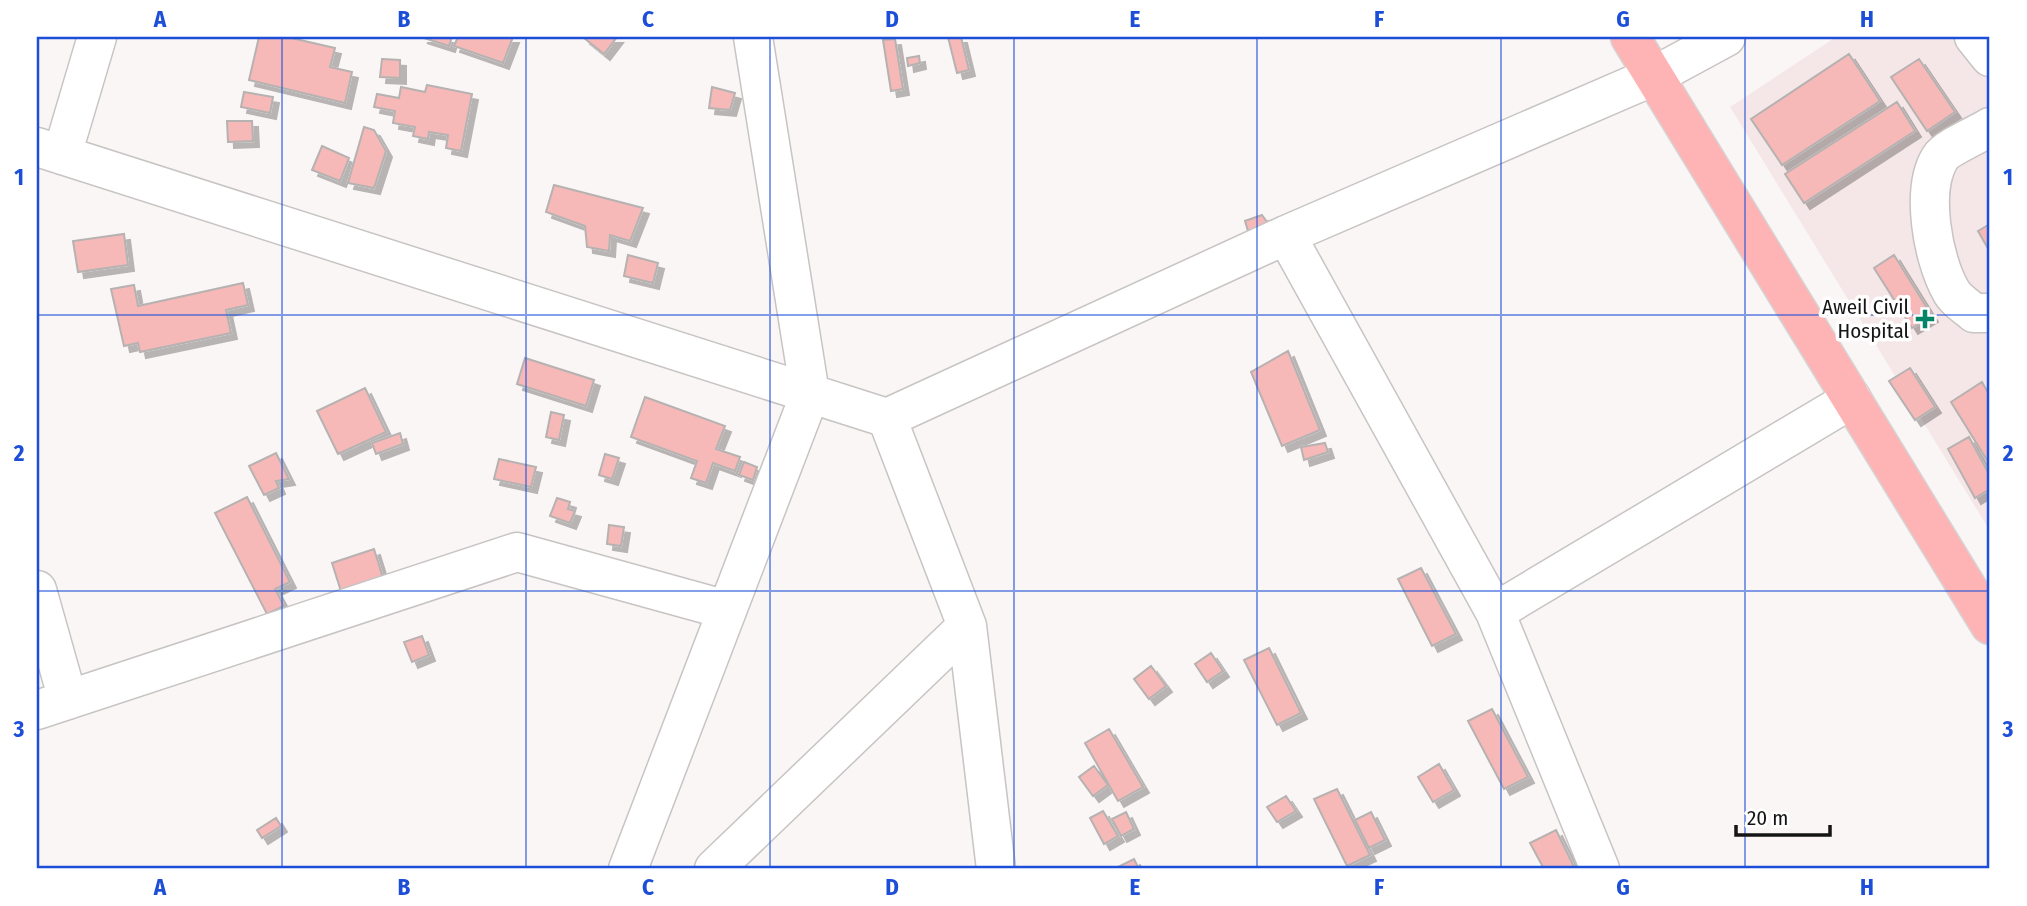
<svg xmlns="http://www.w3.org/2000/svg" width="2027" height="906" viewBox="0 0 2027 906" font-family="'Fira Sans Condensed',sans-serif">
	<style>
		.built { fill: #f5e7e7 }
		.building { fill: #f6b9b8; stroke: #b6b2b1; stroke-width: 2; filter: url(#shadow) }
		.lines { fill: none; stroke-linecap: round; stroke-linejoin: round }
		.minor-casing { stroke: #c8c4c4; stroke-width: 41 }
		.major-casing { stroke: #d5d5d5; stroke-width: 41 }
		.minor { stroke: #fff; stroke-width: 38 }
		.major { stroke: #feb3b5; stroke-width: 38 }
		.grid { fill: none; stroke: #1d4ed8; stroke-width: 2; stroke-opacity: 0.55 }
		.poi-dot { fill: #038467; stroke: #fff; stroke-width: 2.5 }
		.labels { text-anchor: middle; dominant-baseline: central; stroke-width: 7; stroke-linejoin: round; paint-order: stroke }
		.poi-label { font-size: 21px; fill: #161515; stroke: #fff; text-anchor: end }
		.neatline { fill: none; stroke: #1d4ed8; stroke-width: 2.5 }
		.grid-label { font-size: 23px; text-anchor: middle; font-weight: bold; fill: #1d4ed8 }
	</style>
	<defs>
		<filter id="shadow"><feDropShadow dx="6" dy="6" stdDeviation="0" flood-color="#0004"/></filter>
	</defs>
	<rect width="100%" height="100%" fill="#fbf6f6"/>
	<path class="built" d="M1836 37H1990V531L1730 107Z"/>
	<path class="building" d="M259 37H287L335 48 330 67 352 72 345 103 249 80Z
		M421 37H452L449 46Z
		M458 37H513L503 63 454 46Z
		M585 37H617L604 54 584 38Z
		M948 37H961L969 70 957 73Z
		M895 39 903 89 891 91 883 40Z
		M1849 54 1880 101 1782 165 1751 119Z
		M919 56 920 63 908 66 907 58Z
		M382 59 400 60V78L380 77Z
		M1919 59 1955 112 1927 131 1891 77Z
		M427 85 472 94 461 151 446 148 448 135 429 132 428 139 413 136 415 127 393 123 395 111 374 107 377 94 399 98 401 87 425 92Z
		M712 87 735 93 730 110 709 108Z
		M244 92 273 97 270 113 241 107Z
		M1897 102 1915 131 1804 203 1785 174Z
		M227 121H252L253 141 228 142Z
		M364 127 374 130 386 151 374 188 348 183Z
		M322 146 349 158 340 181 312 170Z
		M554 185 643 208 630 241 610 235 609 251 587 247 585 226 546 212Z
		M1262 215 1270 226 1248 231 1245 221Z
		M1990 224V252L1978 231Z
		M124 234 128 265 78 272 73 241Z
		M628 255 658 263 653 283 624 276Z
		M1894 255 1932 316 1912 328 1874 268Z
		M243 283 248 305 226 310 231 333 140 352 138 343 124 346 111 289 134 285 138 306Z
		M1288 351 1320 430 1282 446 1251 372Z
		M525 358 594 380 586 406 517 384Z
		M1910 368 1935 407 1915 420 1889 381Z
		M1982 382 1990 396V465L1951 402Z
		M365 388 386 432 338 454 317 411Z
		M645 397 725 426 716 449 740 457 735 471 713 463 706 483 691 478 697 461 631 437Z
		M551 412 564 415 559 440 546 437Z
		M400 433 403 444 376 454 372 443Z
		M1969 437 1990 476V489L1975 498 1948 449Z
		M1325 443 1328 452 1304 460 1301 447Z
		M276 453 289 479 276 481 279 488 264 495 249 466Z
		M605 454 619 458 612 479 599 475Z
		M499 459 536 467 531 487 494 479Z
		M744 462 757 467 753 480 739 475Z
		M247 497 290 582 275 589 284 606 267 614 215 513Z
		M557 498 570 502 568 509 575 511 570 523 550 516Z
		M609 525 624 527 621 546 607 544Z
		M374 549 388 594 346 607 332 563Z
		M1421 568 1456 634 1432 646 1398 579Z
		M422 636 429 655 412 662 404 642Z
		M1269 648 1301 713 1277 725 1244 660Z
		M1211 653 1223 671 1207 682 1195 664Z
		M1151 666 1166 686 1149 699 1134 679Z
		M1492 709 1528 777 1504 789 1468 721Z
		M1109 729 1143 787 1118 801 1085 743Z
		M1439 764 1454 790 1433 802 1418 777Z
		M1094 766 1108 785 1093 796 1079 777Z
		M1337 789 1370 855 1347 866 1314 799Z
		M1286 796 1296 811 1277 822 1267 807Z
		M1103 811 1118 836 1104 844 1090 818Z
		M1126 812 1134 829 1121 836 1112 819Z
		M1371 812 1385 840 1369 848 1355 820Z
		M276 818 281 826 262 838 257 830Z
		M1556 830 1575 869H1544L1530 843Z
		M1134 859 1139 869H1114Z"/>
	<g class="lines">
		<defs>
			<path id="minor" d="M1974 37 1990 57
				M1990 127C1979 134 1946 148 1940 158 1920 190 1933 260 1951 291 1955 299 1967 307 1974 313H1990
				M37 147 887 418 967 626 996 869
				M62 155 97 37
				M1286 235 1495 612 1600 869
				M887 418 1286 235 1654 76 1726 37
				M37 590 68 700
				M1495 612 1852 399
				M37 710 517 552 727 610
				M628 869 810 394 753 37
				M714 869 967 626"/>
			<path id="major" d="M1630 37 1990 625"/>
		</defs>
		<use href="#minor" class="minor-casing"/>
		<use href="#major" class="major-casing"/>
		<use href="#minor" class="minor"/>
		<use href="#major" class="major"/>
	</g>
	<path class="grid" d="M282 37V869M526 37V869M770 37V869M1014 37V869M1257 37V869M1501 37V869M1745 37V869M37 315H1990M37 591H1990"/>
	<path class="poi-dot" d="M1921.5 308.5h7v7h7v7h-7v7h-7v-7h-7v-7h7z"/>
	<g class="labels">
		<g class="poi-label">
			<text x="1909" y="307">Aweil Civil<tspan x="1909" dy="24">Hospital</tspan></text>
		</g>
	</g>
	<rect width="2027" height="906" fill="none" stroke="#ffffff" stroke-width="77"/>
	<path d="M1736 825v10h94v-10" fill="none" stroke="#161515" stroke-width="3.5"/>
	<text x="1747" y="825" font-size="21" fill="#161515" stroke="#ffffff" stroke-width="5" paint-order="stroke">20 m</text>
	<rect x="38" y="38" width="1950" height="829" class="neatline"/>
	<g class="grid-label">
		<text x="160" y="27">A</text>
		<text x="404" y="27">B</text>
		<text x="648" y="27">C</text>
		<text x="892" y="27">D</text>
		<text x="1135" y="27">E</text>
		<text x="1379" y="27">F</text>
		<text x="1623" y="27">G</text>
		<text x="1867" y="27">H</text>
		<text x="19" y="185">1</text>
		<text x="2008" y="185">1</text>
		<text x="19" y="461">2</text>
		<text x="2008" y="461">2</text>
		<text x="19" y="737">3</text>
		<text x="2008" y="737">3</text>
		<text x="160" y="895">A</text>
		<text x="404" y="895">B</text>
		<text x="648" y="895">C</text>
		<text x="892" y="895">D</text>
		<text x="1135" y="895">E</text>
		<text x="1379" y="895">F</text>
		<text x="1623" y="895">G</text>
		<text x="1867" y="895">H</text>
	</g>
</svg>
